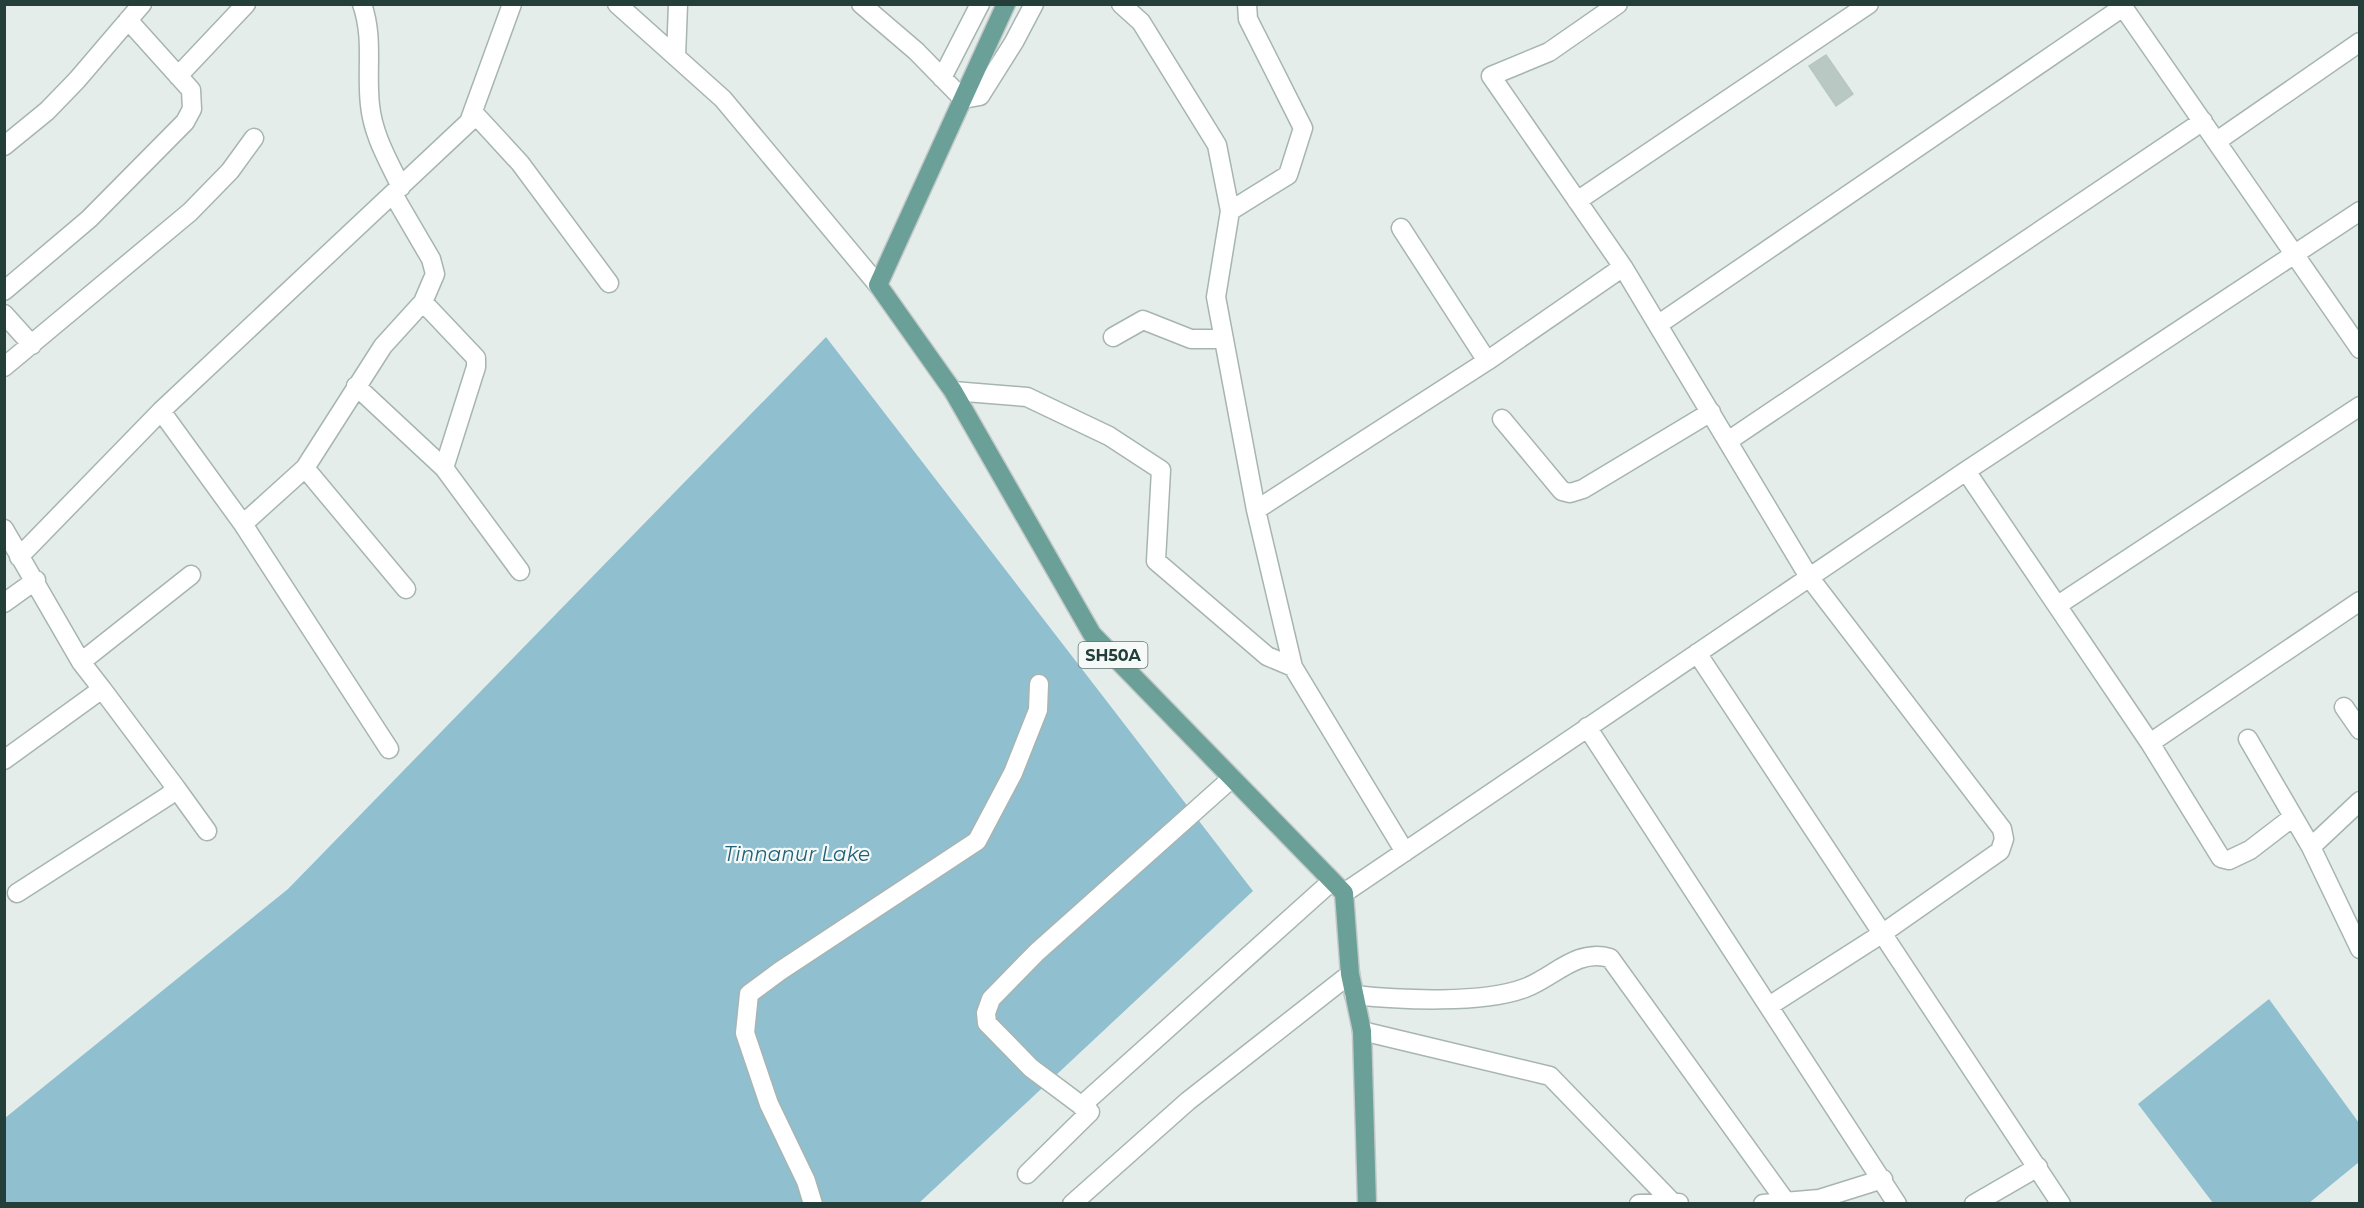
<svg xmlns="http://www.w3.org/2000/svg" width="2364" height="1208" viewBox="0 0 2364 1208" font-family="Montserrat,sans-serif">
	<style>
		.water { fill: #90bfcf }
		.building { fill: #bac8c3; stroke: #b7c7c2; stroke-width: 1.5 }
		.lines { fill: none; stroke-linecap: round; stroke-linejoin: round }
		.minor-casing { stroke: #a7b5b2; stroke-width: 21 }
		.major-casing { stroke: #c2c9c8; stroke-width: 21 }
		.minor { stroke: #fff; stroke-width: 18 }
		.major { stroke: #6ba098; stroke-width: 18 }
		.labels { text-anchor: middle; dominant-baseline: central; stroke-width: 4.5; stroke-linejoin: round; paint-order: stroke }
		.shield { fill: #f5faf8; stroke: #637673; stroke-width: 1.5 }
		.shield-label { font-size: 16px; font-weight: bold; fill: #243e3a }
		.water-label { font-size: 20px; font-style: italic; fill: #216178; stroke: #f5faf8 }
	</style>
	<rect width="100%" height="100%" fill="#e5edea"/>
	<path class="water" d="M826 337 1253 891 919 1203 5 1204V1118L288 889Z
		M2269 999 2359 1123V1162L2309 1203H2213L2138 1104Z"/>
	<path class="building" d="M1826 55 1853 94 1836 106 1809 66Z"/>
	<g class="lines">
		<defs>
			<path id="minor" d="M362 4C374 38 366 71 370 105 373 135 388 160 401 187
				M617 4 723 99 878 285
				M861 4 916 51 963 99 980 96 1014 42 1034 4
				M1121 4 1141 22 1217 145 1230 211 1216 297 1256 510 1293 667 1405 852
				M1618 4 1549 52 1491 76 1623 267 1809 577 2002 829 2004 839 2000 851 1883 933 1769 1006
				M2121 4 2360 349
				M676 57 678 4
				M178 76 246 4
				M942 78 980 4
				M473 112 520 163 609 283
				M2217 141 2360 42
				M4 146 47 111 77 80 142 4
				M1577 201 1869 4
				M1230 211 1288 175 1303 128 1248 19 1247 4
				M1401 228 1487 361
				M4 291 89 219 185 122 192 109 191 90 128 20
				M423 302 476 358V367L444 468
				M4 314 32 345
				M1659 324 2123 7
				M1113 337 1143 320 1191 339H1224
				M4 367 190 212 230 171 254 138
				M356 386 444 468 520 571
				M953 391 1027 397 1109 436 1161 470 1156 561 1267 656 1293 667
				M161 411 243 524 389 749
				M1502 419 1562 491 1570 493 1583 489 1711 412
				M1728 441 2203 121
				M305 468 406 589
				M1966 471 2150 743 2221 858 2229 860 2250 850 2293 817
				M1256 510 1487 361 1623 267
				M243 524 305 468 383 346 423 302 435 274 431 259 393 194
				M4 529 81 662 102 689 4 760
				M19 557 161 411 469 122 512 4
				M4 603 36 580
				M2058 605 2360 406
				M1697 653 2061 1204
				M81 662 191 575
				M2344 707 2360 730
				M1587 727 1897 1204
				M2248 739 2311 847 2360 949
				M2150 743 2360 601
				M176 788 207 831
				M2311 847 2360 801
				M17 893 168 796 176 788 102 689
				M1344 893 1966 471 2360 211
				M1354 995C1400 1000 1483 1004 1525 988 1554 977 1577 948 1610 958L1786 1202
				M1362 1031 1550 1076 1673 1203
				M1081 1106 1332 881
				M1027 1174 1090 1112 1031 1068 987 1023 986 1013 991 999 1037 952 1232 778
				M813 1204 806 1181 769 1104 745 1033 749 994 780 971 977 841 1013 773 1038 710 1039 684
				M1072 1204 1188 1101 1350 974
				M1639 1204 1679 1203
				M1763 1204 1819 1199 1883 1179
				M1974 1204 2038 1167"/>
			<path id="major" d="M1006 4 878 285 953 391 1092 634 1344 893 1350 974 1362 1031 1367 1204"/>
		</defs>
		<use href="#minor" class="minor-casing"/>
		<use href="#major" class="major-casing"/>
		<use href="#minor" class="minor"/>
		<use href="#major" class="major"/>
	</g>
	<g class="labels">
		<rect class="shield" x="1078.5" y="642" width="69" height="26" rx="4.5"/>
		<g class="shield-label">
			<text x="1113" y="655">SH50A</text>
		</g>
		<g class="water-label">
			<text x="797" y="854">Tinnanur Lake</text>
		</g>
	</g>
	<rect width="2364" height="1208" fill="none" stroke="#243e3a" stroke-width="12"/>
</svg>
